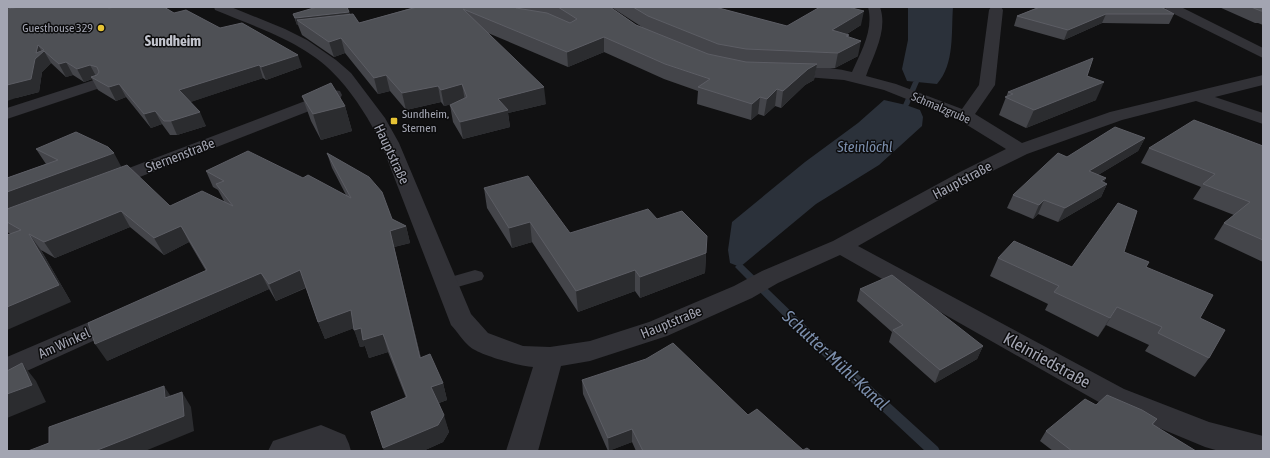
<svg xmlns="http://www.w3.org/2000/svg" width="1270" height="458" viewBox="0 0 1270 458" font-family="'Asap Condensed',sans-serif">
	<style>
		.water { fill: #2b313a }
		.lines { fill: none; stroke-linecap: round; stroke-linejoin: round }
		.stream { fill: #2b313a; fill-rule: evenodd }
		.service { fill: #323237; fill-rule: evenodd }
		.minor { fill: #323237; fill-rule: evenodd }
		.wall { fill: #44454a }
		.shaded-wall { fill: #2b2c2f }
		.building { fill: #4e5055; stroke: #5c5d64; fill-rule: evenodd }
		.poi-dot { fill: #e6c334; stroke: #0c0c0d; stroke-width: 1.5 }
		.labels { text-anchor: middle; dominant-baseline: central; stroke-width: 3; stroke-linejoin: round; paint-order: stroke }
		.far-poi-label { font-size: 12px; fill: #a3a5b2; stroke: #0c0c0d; text-anchor: end }
		.far-street-label { font-size: 12px; fill: #a3a5b2; stroke: #0c0c0d }
		.street-label { font-size: 14px; fill: #a3a5b2; stroke: #0c0c0d }
		.far-district-label { font-size: 15px; font-weight: bold; fill: #c3c5ce; stroke: #0c0c0d }
		.water-label { font-size: 15px; font-style: italic; fill: #7b8eac; stroke: #0c0c0d }
		.near-street-label { font-size: 17px; fill: #a3a5b2; stroke: #0c0c0d }
		.near-water-label { font-size: 18px; font-style: italic; fill: #7b8eac; stroke: #0c0c0d }
	</style>
	<rect width="100%" height="100%" fill="#111112"/>
	<path class="water" d="M908 7H953C951 32 955 64 937 84L907 81 902 69 908 40Z
		M884 100 906 105 920 110 923 117 922 126 879 165 816 204 740 267 730 263 728 250 732 222 805 162 858 123Z"/>
	<g class="lines">
		<path class="stream" d="M916 80 919 82 909 105 908 106H904L903 105 913 82Z
			M740 264 743 265 829 348 938 447 940 451H925L821 354 737 269 735 267 737 265Z"/>
		<path class="service" d="M475 270 482 272 484 276 482 280 447 290 440 288 438 284 440 280Z"/>
		<path class="minor" d="M214 7H231L285 29 307 40 336 60 351 73 385 118 399 143 471 314 488 333 523 346 550 347 590 341 649 322 734 286 762 271 833 241 960 172 1006 149 959 120 884 90 844 80 780 75 778 72 780 69C799 64 833 67 852 72 861 52 874 30 868 7H880C888 30 874 54 866 76L896 84 962 109 979 85 989 10 991 7H1001L1003 10 995 85 975 114 1022 143 1110 112 1263 75V85L1215 97 1263 113V124L1196 101 1122 120 1027 154 974 180 858 246 1124 389 1209 422 1263 436V451H1219L1205 447 1104 405 840 255 778 283 752 298 667 336 590 361 561 366 538 451H506L533 367C520 366 478 355 469 346 462 340 457 331 451 325L381 143C370 121 356 98 339 79 308 43 258 28 215 10Z
			M1165 7H1181L1263 48V58L1166 10Z
			M97 79 103 81 105 84 103 87 7 119V108Z
			M334 90 340 91 342 95 340 99 114 187 107 189 100 187 97 183 100 179Z
			M117 310 126 312 130 319 126 326 7 380V357Z
			M321 425 345 435 349 444 351 451H268L273 441Z"/>
	</g>
	<path class="wall" d="M12 7H106L109 8 174 13 220 28 302 67 266 80 263 78 190 102 206 126 177 135H170L162 124 151 128 126 97 116 101 98 90 92 79 84 82 73 75 66 77 51 63 42 72 39 92 16 98 12 8Z
		M415 7H515L516 8 520 9 518 7H610L636 25 642 27 611 7H715L787 26 861 25 847 34 858 56 835 68H816L814 80 805 85 781 108 775 106 764 116 758 114 751 120 697 104 698 91 664 79 604 52 568 67 488 33 546 104 508 113 510 127 463 139 453 122 450 105 452 104 444 106 441 102 406 110 390 91 378 94 345 53 334 57 302 35 298 25H297L293 14 349 12 350 14 359 23Z
		M1029 7H1161L1174 14 1169 24 1102 23 1064 40 1014 26 1017 16 1036 8Z
		M1219 7H1263V27V25L1258 23H1255Z
		M1087 76 1096 100 1026 128 999 115 1008 92Z
		M302 96 345 106 352 131 321 140 311 121Z
		M1145 138 1138 151 1098 175 1106 178 1104 182 1107 184 1101 197 1058 222 1038 214 1033 219 1007 208 1013 195 1067 157Z
		M1263 146V262L1214 239 1224 223 1234 215 1193 199 1201 187 1141 163 1149 148Z
		M36 149 121 167 170 206 224 201 218 190 213 187 206 171 303 178 346 195 332 168 327 153 392 219 406 226 410 243 394 247 421 358 443 383 447 400 439 403 449 432 443 442 423 451H384L406 398 388 352 369 358 365 346 360 347 354 328 325 339 318 322 306 288 276 301 269 289 107 361 206 271 189 242 164 255 130 227 55 258 41 250 71 302 11 234 7 232V178L46 164Z
		M484 188 570 233 657 219 706 253 705 273 640 298 635 291 578 312 532 242 512 248 487 208Z
		M1124 252 1146 267 1200 318 1209 358 1195 377 1145 351 1149 345 1106 325 1098 337 1045 310 1048 304 990 276 998 258 1072 267Z
		M860 289 983 346 977 359 935 383 889 342 892 332 857 301Z
		M582 380 748 415 803 450 811 451H636L632 442 608 451 583 394Z
		M1096 405 1157 419 1153 425 1196 451H1053L1040 441 1046 431Z"/>
	<path class="shaded-wall" d="M864 11 861 25 829 45 832 30Z
		M349 12 351 18 297 20 298 25H297L295 18Z
		M1106 14 1102 23 1064 40 1068 30Z
		M849 35 846 49 861 41 858 56 835 68 838 53 846 36Z
		M604 37V52L568 67 567 52Z
		M341 38 345 53 334 57 329 42Z
		M38 45 42 52 44 51 51 63 42 72 39 92 16 98 7 101V85L36 53Z
		M298 55 302 67 266 80 261 67Z
		M66 62 73 75 66 77 59 64Z
		M817 64 814 80 805 85 781 108 783 91 808 69Z
		M90 65 97 78 91 77 92 79 84 82 77 69Z
		M259 65 263 78 185 104 179 90Z
		M386 75 390 91 378 94 374 78Z
		M1104 82 1096 100 1026 128 1034 110Z
		M119 84 126 97 116 101 109 87Z
		M462 84 465 101 444 106 441 90Z
		M438 86 441 102 406 110 402 93Z
		M544 87 546 104 508 113 510 127 463 139 460 122 498 99Z
		M777 89 775 106 764 116 767 99Z
		M760 97 758 114 751 120 752 104Z
		M345 106 352 131 321 140 313 114Z
		M155 111 162 124 151 128 144 114Z
		M200 112 206 126 177 135 171 121Z
		M1145 138 1138 151 1083 184 1089 171Z
		M114 153 122 168 7 212V192Z
		M1106 178 1101 187 1107 184 1101 197 1058 222 1065 208 1101 181Z
		M1044 200 1038 214 1033 219 1039 205Z
		M121 211 130 227 55 258 44 242Z
		M530 222 532 242 512 248 509 228Z
		M181 226 189 242 164 255 154 238Z
		M406 226 410 243 394 247 425 375 420 358 390 231Z
		M29 234 41 250 71 302 7 330V307Z
		M706 253 705 273 640 298V277Z
		M300 270 307 287 276 301 269 284Z
		M635 270V291L578 312 576 291Z
		M261 273 269 289 107 361 95 344Z
		M1117 307 1106 325 1098 337 1110 318Z
		M351 310 357 327 325 339 318 322Z
		M361 328 383 334 388 352 369 358 365 346 360 347 354 330Z
		M983 346 977 359 935 383 940 370Z
		M22 363 36 381 46 402 7 418V394Z
		M443 383 447 400 436 404 431 387Z
		M164 386 174 401 165 398Z
		M182 392 191 407 194 431 145 451H95Z
		M444 415 449 432 443 442 423 451H384L383 448Z
		M632 429V442L609 451 608 438Z"/>
	<path class="building" d="M19 7H106L109 8 115 7H164L174 13 186 10 220 28 242 23 298 55 261 67 259 65 179 90 200 112 171 121H164L155 111 144 114 119 84 109 87 91 77 97 75 99 72 97 67 90 65 77 69 66 62 59 64 44 51 35 59 31 79 7 85V9ZM38 45 44 50 36 53Z
		M317 7H347L349 12 295 18 293 14Z
		M417 7H515L516 8 547 13 570 23 577 19 558 7H610L636 25 708 54 746 62 817 64 808 69 783 91 777 89 767 99 760 97 752 104 698 87 710 79 665 64 604 37 567 52 463 9 544 87 498 99 508 110 460 122 450 105 467 97 462 84 441 90 438 86 402 93 386 75 374 78 341 38 329 42 297 20 353 14 359 23Z
		M633 7H715L787 26 820 7H848L864 11 832 30 849 35 846 36 861 41 838 53 746 49 718 44 648 16Z
		M1040 7H1161L1174 14H1106L1068 30 1017 16Z
		M1251 7H1263V11H1261Z
		M1093 58 1087 76 1104 82 1034 110 1005 97 1013 94 1008 92Z
		M331 83 345 106 313 114 302 96Z
		M1194 120 1263 146V240L1224 223 1250 202 1203 184 1215 174 1149 148Z
		M1115 127 1145 138 1089 171 1106 178 1101 181 1107 184 1065 208 1044 200 1039 205 1013 195 1058 153 1067 157Z
		M76 132 108 147 114 153 7 192V178L58 160 36 149Z
		M248 151 303 178 308 175 351 198 327 153 369 177 382 192 392 219 406 226 390 231 420 358 430 354 443 383 431 387 444 415 438 425 383 448 371 412 407 397 383 334 363 340 361 328 354 330 351 310 318 322 300 270 269 284 261 273 95 344 88 323 207 270 181 226 154 238 121 211 44 242 29 234 59 285 7 307V235L21 230 7 222V209L127 165 170 206 202 191 233 206 216 184 224 181 206 171Z
		M528 176 570 233 648 209 657 219 682 211 707 236 706 253 640 277 635 270 576 291 530 222 509 228 484 188Z
		M1118 203 1137 211 1124 252 1149 262 1146 267 1213 295 1200 318 1225 330 1209 358 1158 333 1162 327 1117 307 1110 318 1054 292 1059 286 998 258 1014 241 1072 267Z
		M892 275 983 346 940 370 893 330 903 325 860 289Z
		M673 343 748 415 757 409 803 450 807 448 811 451H643L632 429 608 438 582 380 646 359Z
		M22 363 32 385 7 394V371Z
		M164 386 165 398 182 392 184 416 95 451H28L49 443V427Z
		M1107 395 1142 410 1157 419 1152 424 1196 451H1072L1046 431 1085 399 1096 405Z"/>
	<g class="poi-dot">
		<circle cx="101" cy="28" r="4"/>
		<rect x="390" y="117" width="8" height="8" rx="2"/>
	</g>
	<g class="labels">
		<g class="far-poi-label">
			<text x="93" y="28">Guesthouse 329</text>
			<text x="402" y="114" text-anchor="start">Sundheim,<tspan x="402" dy="14">Sternen</tspan></text>
		</g>
		<g class="far-street-label">
			<text transform="translate(941 108) rotate(23)">Schmalzgrube</text>
		</g>
		<g class="street-label">
			<text transform="translate(392 154) rotate(65)">Hauptstraße</text>
			<text transform="translate(180 155) rotate(-21)">Sternenstraße</text>
			<text transform="translate(962 180) rotate(-28)">Hauptstraße</text>
			<text transform="translate(671 322) rotate(-22)">Hauptstraße</text>
			<text transform="translate(64 343) rotate(-24)">Am Winkel</text>
		</g>
		<g class="far-district-label">
			<text x="173" y="40">Sundheim</text>
		</g>
		<g class="water-label">
			<text x="865" y="146">Steinlöchl</text>
		</g>
		<g class="near-street-label">
			<text transform="translate(1047 360) rotate(29)">Kleinriedstraße</text>
		</g>
		<g class="near-water-label">
			<text transform="translate(836 360) rotate(43)">Schutter-Mühl-Kanal</text>
		</g>
	</g>
	<rect width="1270" height="458" fill="none" stroke="#a3a5b2" stroke-width="16"/>
</svg>
